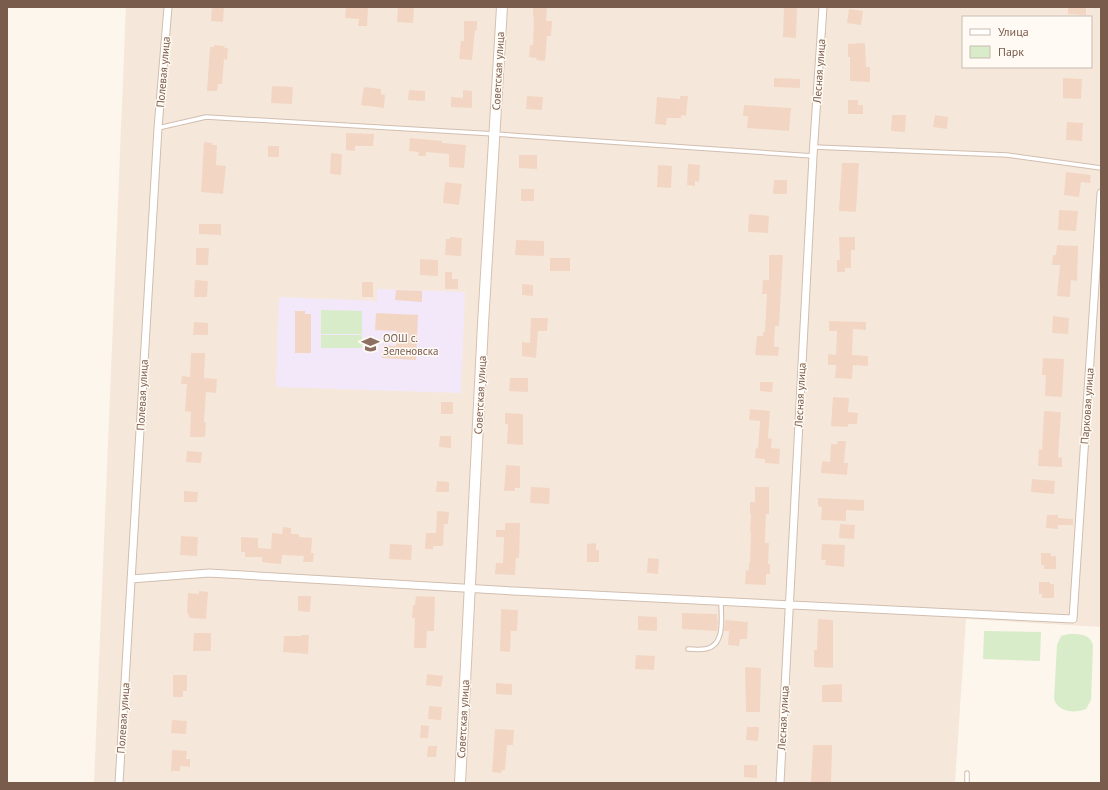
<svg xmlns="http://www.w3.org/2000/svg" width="1108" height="790" viewBox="0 0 1108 790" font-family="'PT Sans',sans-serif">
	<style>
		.residential { fill: #f5e8da; fill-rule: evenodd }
		.education { fill: #f3e8fa }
		.green { fill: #d8ecc9 }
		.building { fill: #f3d5c3 }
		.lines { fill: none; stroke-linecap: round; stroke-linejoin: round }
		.lane-casing { stroke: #d1beb0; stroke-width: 5.5 }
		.street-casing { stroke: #d1beb0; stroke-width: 9 }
		.secondary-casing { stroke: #d6c0b0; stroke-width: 12 }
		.lane { stroke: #fff; stroke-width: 3.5 }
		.street { stroke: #fff; stroke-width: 7 }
		.secondary { stroke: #fff; stroke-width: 10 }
		.labels { text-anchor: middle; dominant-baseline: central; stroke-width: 3; stroke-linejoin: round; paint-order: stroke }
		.street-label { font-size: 11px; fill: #7a5c4d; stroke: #fffaf3 }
		.education-label { font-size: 11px; fill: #785e54; stroke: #fffaf3; text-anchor: start }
	</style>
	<rect width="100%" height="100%" fill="#fdf6ec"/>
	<path class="residential" d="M126 7H1101V627L966 619 955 783H94ZM963 17H1091V67H963Z"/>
	<path class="education" d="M377 289 465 292 461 393 276 387 279 297 377 301Z"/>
	<path class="green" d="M321 310 362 311V334H321Z
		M321 335H362V348H321Z
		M984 631 1041 632 1040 661 983 659Z
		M1069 634C1080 634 1091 634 1093 646L1091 700 1086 709C1074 714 1058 712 1054 699L1057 645 1061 636Z"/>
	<path class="building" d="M212 7H224L223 22 211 21Z
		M346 7H368L367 26H358L359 19 345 18Z
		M398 7H414L413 23 397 22Z
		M533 7H547L546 21H552L551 36H547L545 61 536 60 537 58 529 57 530 45H533L534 17H533Z
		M784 7H797L796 38 783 37Z
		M1068 7H1086V15L1068 14Z
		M849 9 863 11 861 25 847 23Z
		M464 21H477V30H475L472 60 459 59 461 41H464Z
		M865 43 866 67H870V82L850 81V57H848V44Z
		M214 45 225 46 224 48H228L227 60 224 59 222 84H218L217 91H207L210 47H214Z
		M774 78 800 79V88L774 87Z
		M1063 78 1082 79 1081 99 1063 98Z
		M272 86 293 87 292 104 271 103Z
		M364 87 381 89V94L385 95 384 108 361 105Z
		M409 90 425 91V101L408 100Z
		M463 90 472 91V108L451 107V97L463 98Z
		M527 96 543 97 542 110 526 109Z
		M680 96H688L686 116 681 115V118H667L666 125 655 124 657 97 680 99Z
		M848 100H858V105H863V114H848Z
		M744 105 791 108 789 131 747 128 748 116H743Z
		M892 115H906L905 132 891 131Z
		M935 115 948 117 947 129 933 127Z
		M1067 122 1083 123 1082 141 1066 140Z
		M346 133 374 134 373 146H355V151L346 150Z
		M410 138 442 141V143L466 145 464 168 449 167V154L426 152V156H418L419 152 409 151Z
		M204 142 212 143V145H217L216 165 226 166 223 194 201 192Z
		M268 146H279V157H268Z
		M331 153 342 154 341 175 330 174Z
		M519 155H537V169L519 168Z
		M842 163H859L856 212 839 211Z
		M688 164 700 165 699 182 695 181V186L687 185Z
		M658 165 672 166 671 188 657 187Z
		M1066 172 1091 175 1090 183 1081 182 1079 197 1064 195Z
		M774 180H787V194H773Z
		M445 182 462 184 459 205 443 203Z
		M521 189H534V201H521Z
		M1059 210 1078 211 1076 231 1058 230Z
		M749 214 769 216 768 233 748 232Z
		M199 224H221V235L199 234Z
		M450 237 462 238 461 256 445 255 446 239H450Z
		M839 237H855V250H851V268H845V272H837V260H840Z
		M516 240 544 241V256L515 255Z
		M1057 245 1078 246 1077 281 1071 280 1070 297 1057 296 1060 265H1052L1053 255H1056Z
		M196 248H209L208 265H196Z
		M769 255H783L779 326H775L774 347H779L778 356 755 355 757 336H763V332H765L767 294H762L763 280H769Z
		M550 258H570V271H550Z
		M420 259 438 260V276L420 275Z
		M445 272H452V279H458V289H445Z
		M195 280 208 281 207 297H194Z
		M362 282H373V297H362Z
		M522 284 533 285V296L522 295Z
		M396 290 422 291V302L395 300Z
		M295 311H305V314H311V353H295Z
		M376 313 418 315 416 360 382 358 383 345 396 346 397 331 375 330Z
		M1053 316 1069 318 1068 334 1052 333Z
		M531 318H548L547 331H538L536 358 522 356V342L530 343Z
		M829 321 866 322V330L853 329 852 355 868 356V366L853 365 852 379 835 378 836 365H828V354L836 355 837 331H829Z
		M194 322 208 323V335H193Z
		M191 353H205L204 378 217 379 216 393 206 392 204 422H206L205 437H190L191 412 185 411 187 384H181L182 376 190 377Z
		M1043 358 1064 359 1062 397 1045 396 1046 375H1042Z
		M510 378H528V392L509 391Z
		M760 382H773L772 392 760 391Z
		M833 397 849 398 848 412 858 413 857 424H848V427L831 426Z
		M441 402H453V414H441Z
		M750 409 770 411 768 438 772 439 771 448 780 449 779 464 765 463V459L755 458 756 448 758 449 760 421 749 420Z
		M1044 411 1061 412 1058 457 1062 458V467L1038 466 1039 449 1042 450Z
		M505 413 523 414V445L507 444 508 424H505Z
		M440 436H451V448L439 447Z
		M838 441H846L844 463H848L847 475 821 473 822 461 830 462 831 444H837Z
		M187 451 202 452 201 463 186 462Z
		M506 465 520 466V488H515V491H504Z
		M1032 479 1055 481 1054 494 1031 492Z
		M437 481 449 482V492H436Z
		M531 487 550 488 549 504 530 503Z
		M755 487H769V514H766L765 543H769L768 564H770V574H766V585L745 584 746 570 749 571V563H750L751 532H750L751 514H750V502H755Z
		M184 491 198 492 197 502H184Z
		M818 498 864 500V511L846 510V521L821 520 822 507 818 506Z
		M437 511 449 512 448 524H444L443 546H433V549H425L426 533H436Z
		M1047 515H1058V518L1073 519V525H1058V529L1046 528Z
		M505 523H520L519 558H516L515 575 495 574 496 563H503L504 537H496V530H505Z
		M840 524 855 525 854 539 839 538Z
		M283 527 291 528V534H299V537L312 538 311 553H314L313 562H303L304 556 282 555 281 564 269 563 262 562V557H245V552H241V537L258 538V548L271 549 272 533 282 534Z
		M181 536 198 537 197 556 180 555Z
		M596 543V550H599V562H587V544Z
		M390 544 412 545 411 560 389 559Z
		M822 544 845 545 844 567 825 565 826 560H821Z
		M1041 553H1051V556H1056V569H1044V565H1041Z
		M648 558 659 559 658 574 647 573Z
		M1039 582H1050V584H1054V598H1042V594H1039Z
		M199 591 208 592 206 619 190 618 187 612 188 593 199 594Z
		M298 596H311L310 612 298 611Z
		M416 596 435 597 434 631H427L426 648H414L415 618H412L413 605H415Z
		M501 609 518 610 517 631H511L510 652 500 651Z
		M682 613 717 614V619L718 620 717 631 682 629Z
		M638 616 657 617V631L638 630Z
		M818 619 833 620V668L814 667V650H817Z
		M725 620 748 622 747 639H740L739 646 728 645 729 631H724Z
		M194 633H211V651H193Z
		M301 635H309L308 654 283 652 284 636H301Z
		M636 655 655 656 654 670 635 669Z
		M745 667 761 668 760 712H746Z
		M427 674 443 676 441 687 426 685Z
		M173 675H187V691H183V697H173Z
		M496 683 512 684V695L496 694Z
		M842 684V702H822V685Z
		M429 706 442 707 441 720 428 719Z
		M172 720 187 721 186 734 171 733Z
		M421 725 429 726 428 738H420Z
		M747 727H759L758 741 746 740Z
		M495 729 514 730 513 745H507L505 770H502L501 773 492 772Z
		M813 745H832L831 783H811Z
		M428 746H437L436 757H427Z
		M172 750 187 751 186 759H190V767L180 766V771H171Z
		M744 765H757V778L744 777Z"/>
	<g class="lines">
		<defs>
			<path id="lane" d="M158 128 206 117 495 134 813 156
				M814 147 1007 155 1101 168
				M688 649C694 649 699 650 705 649 726 646 721 617 721 602
				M967 783V773"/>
			<path id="street" d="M131 579 209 573 514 591 1073 619 1101 193
				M119 783 158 128 168 7
				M780 783 813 156 823 7"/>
			<path id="secondary" d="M460 783 483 324 502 7"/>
		</defs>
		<use href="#lane" class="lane-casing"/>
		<use href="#street" class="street-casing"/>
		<use href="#secondary" class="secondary-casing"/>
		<use href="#lane" class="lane"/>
		<use href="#street" class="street"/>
		<use href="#secondary" class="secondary"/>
	</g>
	<defs>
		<symbol id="school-bare" viewBox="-9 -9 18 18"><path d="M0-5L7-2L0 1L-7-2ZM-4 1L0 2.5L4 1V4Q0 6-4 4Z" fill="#8d6e63" stroke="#fffaf3" stroke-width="2.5" paint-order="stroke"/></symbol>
	</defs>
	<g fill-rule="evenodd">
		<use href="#school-bare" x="358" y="332" width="25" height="25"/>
	</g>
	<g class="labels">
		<g class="street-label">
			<text transform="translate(498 71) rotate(-87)">Советская улица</text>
			<text transform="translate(819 71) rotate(-86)">Лесная улица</text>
			<text transform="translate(163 72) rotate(-85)">Полевая улица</text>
			<text transform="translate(142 395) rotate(-87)">Полевая улица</text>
			<text transform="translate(480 395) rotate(-87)">Советская улица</text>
			<text transform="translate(800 395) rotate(-87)">Лесная улица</text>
			<text transform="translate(1087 406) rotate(-86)">Парковая улица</text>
			<text transform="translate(123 718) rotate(-86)">Полевая улица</text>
			<text transform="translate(783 718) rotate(-87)">Лесная улица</text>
			<text transform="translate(463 719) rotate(-87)">Советская улица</text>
		</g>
		<g class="education-label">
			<text x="383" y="338">ООШ с.<tspan x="383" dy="13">Зеленовска</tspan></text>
		</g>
	</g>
	<rect width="1108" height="790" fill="none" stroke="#7a5c4d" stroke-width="16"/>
	<rect x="962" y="16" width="130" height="52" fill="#fffaf3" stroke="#cabbb1"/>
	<rect x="970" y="29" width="20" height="6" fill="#ffffff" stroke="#cabbb1"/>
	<text x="998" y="36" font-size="12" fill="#7a5c4d">Улица</text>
	<rect x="970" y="46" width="20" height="12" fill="#d8ecc9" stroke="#cabbb1"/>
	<text x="998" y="56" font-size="12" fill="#7a5c4d">Парк</text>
</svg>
